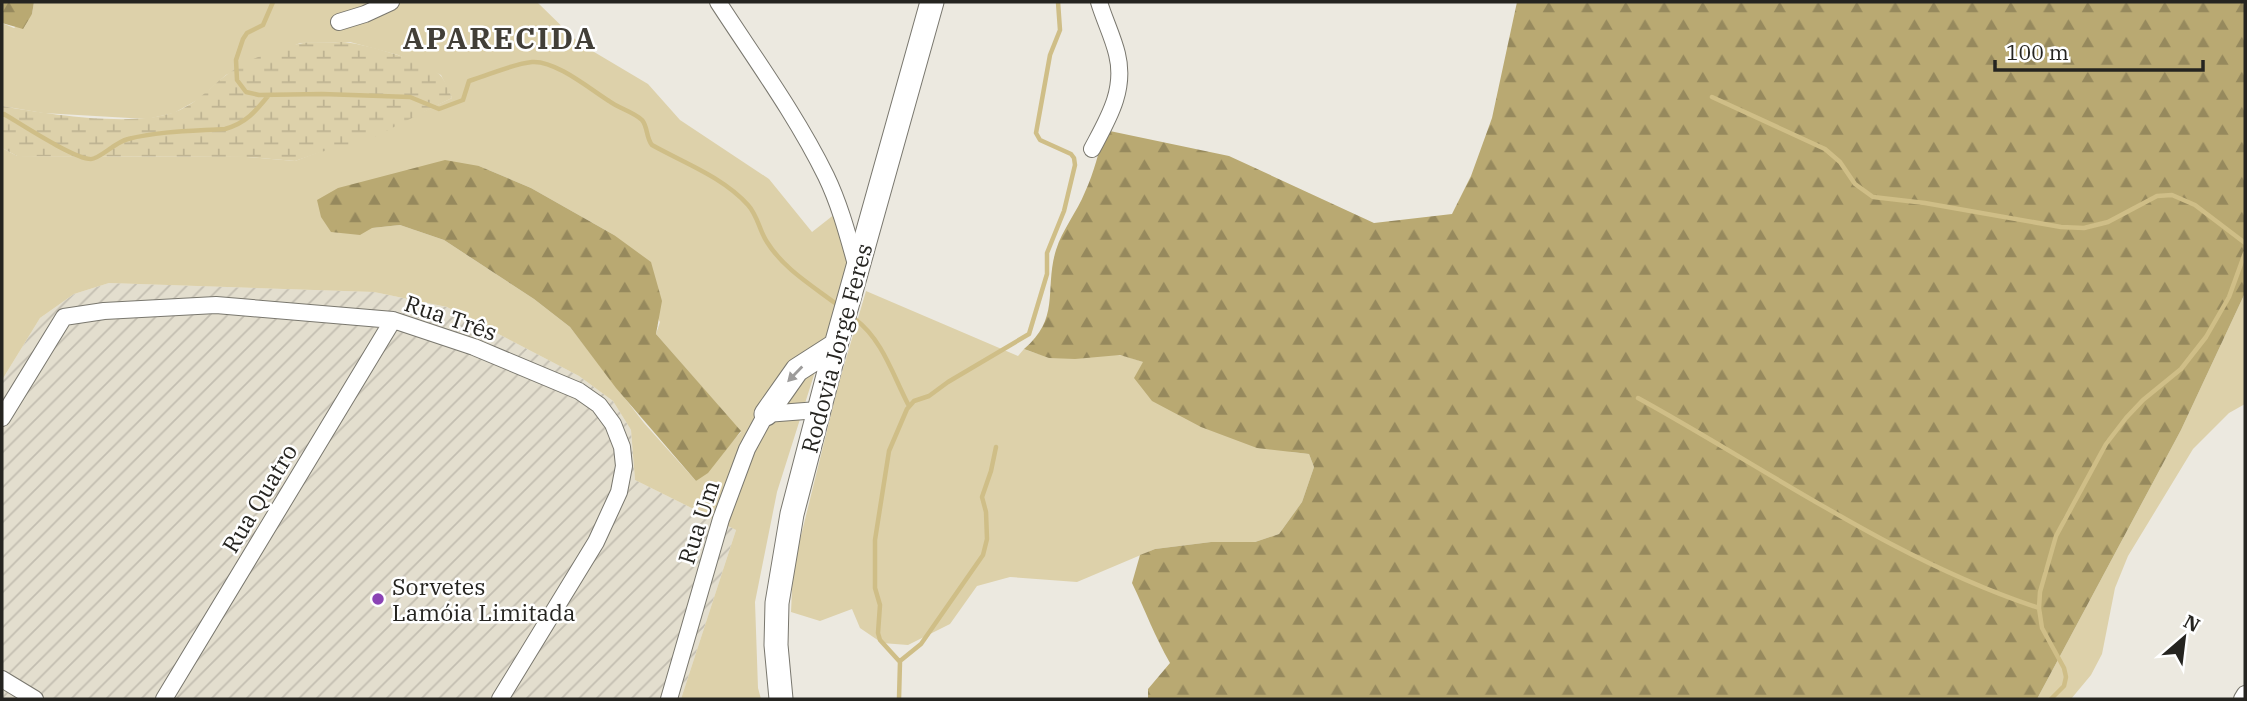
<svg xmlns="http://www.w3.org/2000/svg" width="2247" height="701" viewBox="0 0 2247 701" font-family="'IBM Plex Serif',serif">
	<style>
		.industrial { fill: url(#industrial-furrows) }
		.green { fill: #ddd1aa; fill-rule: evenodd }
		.forest { fill: url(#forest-firs) }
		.wetland { fill: url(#wetland-marsh) }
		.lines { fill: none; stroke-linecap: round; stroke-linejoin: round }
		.stream { stroke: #cfbe87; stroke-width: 4.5 }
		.street-casing { stroke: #79776e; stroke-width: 18 }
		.secondary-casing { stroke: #79776e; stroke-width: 25 }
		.street { stroke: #fff; stroke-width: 16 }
		.secondary { stroke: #fff; stroke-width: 23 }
		.oneway { fill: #9d9c9b }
		.poi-dot { fill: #8b43b5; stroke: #fff; stroke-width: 2.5 }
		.labels { text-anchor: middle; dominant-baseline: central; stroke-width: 5; stroke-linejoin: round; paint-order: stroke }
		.street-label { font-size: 23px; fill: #252420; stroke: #fff }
		.poi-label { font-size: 23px; fill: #252420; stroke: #fff; text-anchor: start }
		.district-label { font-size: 30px; font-weight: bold; letter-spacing: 2px; fill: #423f38; stroke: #fff }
	</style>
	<defs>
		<pattern id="industrial-furrows" width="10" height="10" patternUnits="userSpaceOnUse" patternTransform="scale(1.75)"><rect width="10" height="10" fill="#e3dece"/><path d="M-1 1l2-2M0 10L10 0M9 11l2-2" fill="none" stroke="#c3beb1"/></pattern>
		<pattern id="forest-firs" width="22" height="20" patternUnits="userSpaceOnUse" patternTransform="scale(1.75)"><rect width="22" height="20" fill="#b9a972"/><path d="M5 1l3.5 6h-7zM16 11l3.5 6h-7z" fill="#96895d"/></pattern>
		<pattern id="wetland-marsh" width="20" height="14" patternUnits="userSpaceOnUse" patternTransform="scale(1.75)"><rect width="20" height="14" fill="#ddd1aa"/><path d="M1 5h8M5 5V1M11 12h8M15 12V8" fill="none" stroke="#beb392"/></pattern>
	</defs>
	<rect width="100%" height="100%" fill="#ece9e0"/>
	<path class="industrial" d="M109 283 374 292 447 307 579 376 613 401 631 430 635 480 736 530 681 699H2V380L40 318 74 294Z"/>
	<path class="green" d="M34 2H537L579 43 648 84 680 120 769 179 812 232 840 210 856 242 777 492 755 602 758 688 761 699H681L736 530 635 480 631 430 613 401 579 376 447 307 374 292 109 283 74 294 40 318 2 380V148L17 156 247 157 295 161 412 117 452 98 441 75 398 55 350 42H341L300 43 226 75 199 99 174 113 147 119 43 113 2 106V23L14 28 32 14ZM479 166 531 188 614 235 660 322 656 334 741 432 696 481 644 423 570 327 534 299 444 240 400 225 372 228Z
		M866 291 1018 356 1024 349C1060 364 1081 354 1117 355 1126 355 1135 360 1144 362L1291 452 1309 454 1314 467 1302 502 1279 534 1255 542H1211L1155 549 1077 582 1010 577 977 586 950 624 908 645 882 643 860 628 852 609 820 621 791 612 793 568 838 386Z
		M2245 293V404L2229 413 2193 449 2128 556 2115 588 2102 654 2091 675 2071 699H2037L2181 430Z"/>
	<path class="forest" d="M2 2H34L32 14 23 29 2 23Z
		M1517 2H2245V293L2181 430 2037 699H1148V689L1170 663C1155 637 1145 610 1132 583L1140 555 1155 549 1211 542H1255L1279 534 1302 502 1314 467 1309 454 1257 448 1201 427 1152 401 1134 378 1143 362 1120 355 1075 359 1049 358 1024 349C1061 318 1044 289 1056 250 1062 230 1077 212 1085 192 1094 173 1099 151 1105 130L1229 156 1374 223 1452 214 1471 176 1492 118Z
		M445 160 479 166 531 188 614 235 651 262 662 301 656 334 741 431 708 473 696 481 616 388 570 327 534 299 444 240 400 225 372 228 360 235 331 232 321 217 317 200 338 188Z"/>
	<path class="wetland" d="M341 42C363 43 422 60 439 74 445 79 449 91 452 98L370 139 321 152 295 161 247 157 17 156 2 148V106C46 114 130 127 172 113 194 106 208 89 225 76 245 61 273 49 298 44 312 41 327 43 341 42Z"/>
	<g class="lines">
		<path class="stream" d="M273 2 263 25 247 33 243 39 236 60 237 80 246 92 259 95 322 94 410 97 439 109 463 100 469 81C489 75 512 64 532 62 555 60 590 89 609 101 618 108 634 112 642 120 648 127 646 138 652 145 684 163 723 177 748 205 758 216 759 230 767 242 783 268 811 285 835 303
			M1712 97 1825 149 1840 162 1855 184 1873 197 1925 203 2061 227 2084 228 2108 222 2157 196 2172 195 2195 205 2245 243
			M2 115 4 114C21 124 74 159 91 159 100 159 115 142 128 139 159 131 193 131 225 129 246 123 255 112 268 96
			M855 319C883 340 893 376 909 406
			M1638 398C1769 470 1895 561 2039 608
			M900 661 921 644 983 555 987 539 986 512 982 497 991 471 996 447
			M899 699 900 662 880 640 878 633 880 605 875 588V540L889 451 907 409 914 401 929 396 948 382 1029 334 1047 274V253L1064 211 1075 165 1074 158 1071 154 1040 140 1036 133 1050 55 1060 30 1058 2
			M2051 699 2064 686 2066 677 2064 668 2042 628 2039 608 2040 592 2056 536 2106 444 2126 418 2143 400 2181 369 2206 337 2229 297 2245 253"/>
		<defs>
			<path id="street" d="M718 2C755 59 796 115 826 176 840 205 848 236 857 268
				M339 22 365 14 391 2
				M1092 149C1108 119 1126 90 1117 54 1113 37 1104 19 1099 2
				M2 418 64 317 104 311 216 305 393 320 474 347 579 391 599 405 613 424 622 447 624 466 619 492 596 542 500 699
				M2 679 35 699
				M164 699 393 320
				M669 699 721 519 747 449 766 414 818 410
				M2242 699 2245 694"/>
			<path id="secondary" d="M766 414 797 370 836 345
				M781 699 776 645 777 603 792 514 836 345 932 2"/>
		</defs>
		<use href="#street" class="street-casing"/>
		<use href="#secondary" class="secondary-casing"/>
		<use href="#street" class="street"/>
		<use href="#secondary" class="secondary"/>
	</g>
	<defs><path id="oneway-solid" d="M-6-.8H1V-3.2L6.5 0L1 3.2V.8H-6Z" transform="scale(1.75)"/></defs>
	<use class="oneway" href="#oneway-solid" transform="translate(795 374) rotate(134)"/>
	<circle class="poi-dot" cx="378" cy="599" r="7"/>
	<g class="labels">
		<g class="street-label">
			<text transform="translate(451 317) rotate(19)">Rua Três</text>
			<text transform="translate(836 348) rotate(-75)">Rodovia Jorge Feres</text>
			<text transform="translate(259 498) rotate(-59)">Rua Quatro</text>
			<text transform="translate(698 522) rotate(-72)">Rua Um</text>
		</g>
		<g class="poi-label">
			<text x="392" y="586">Sorvetes<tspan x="392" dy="26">Lamóia Limitada</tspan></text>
		</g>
		<g class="district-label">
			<text x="500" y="37">APARECIDA</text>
		</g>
	</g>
	<rect width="2247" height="701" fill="none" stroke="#252420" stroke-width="7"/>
	<g transform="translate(2184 638) rotate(28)" stroke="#ffffff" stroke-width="5" paint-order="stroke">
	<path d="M0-5L12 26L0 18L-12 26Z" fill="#252420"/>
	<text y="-10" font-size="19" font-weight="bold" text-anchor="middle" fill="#252420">N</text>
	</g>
	<path d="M1995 60v10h208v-10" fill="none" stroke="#252420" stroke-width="3.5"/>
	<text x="2006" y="60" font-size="21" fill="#252420" stroke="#ffffff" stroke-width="5" paint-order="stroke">100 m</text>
</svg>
